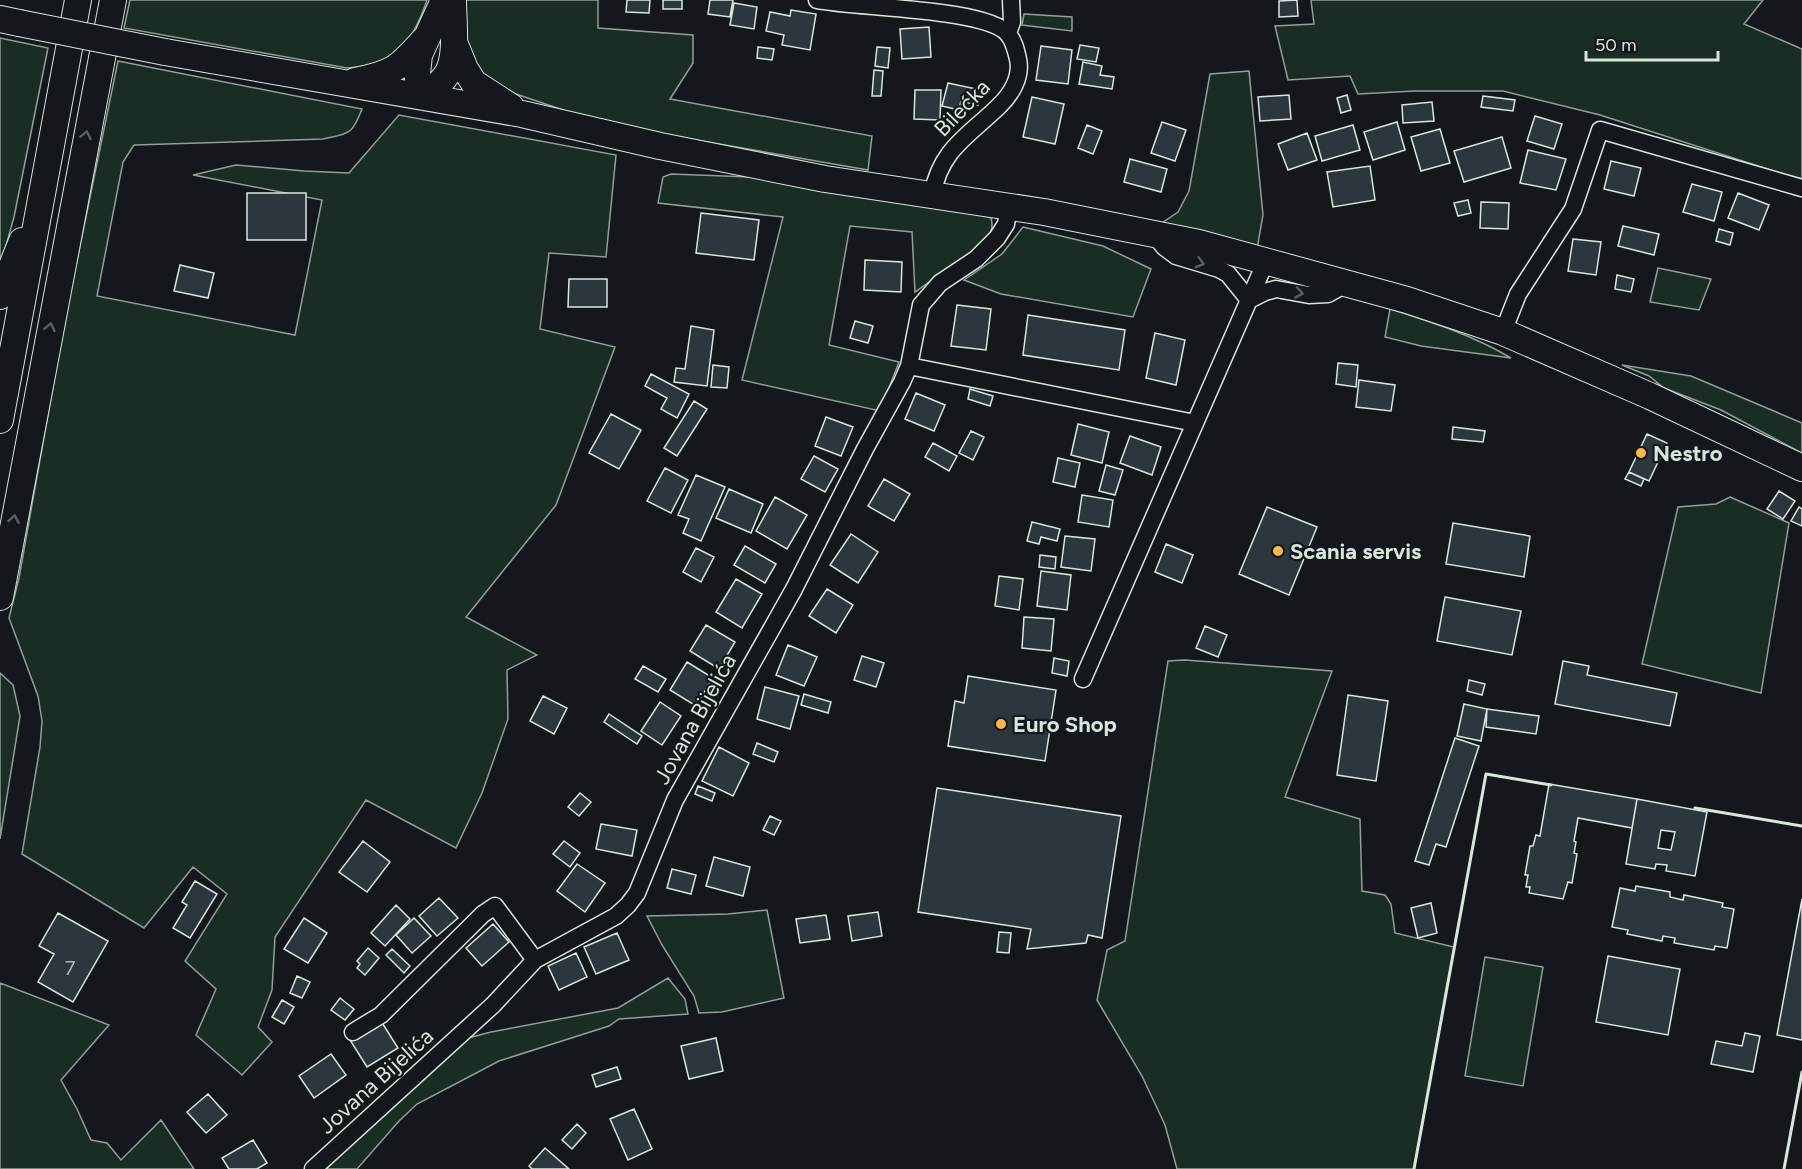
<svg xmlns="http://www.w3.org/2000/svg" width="1802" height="1169" viewBox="0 0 1802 1169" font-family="Figtree,sans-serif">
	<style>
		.green { fill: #1a2d24; stroke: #939e99; stroke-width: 1.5 }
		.building { fill: #2c363c; stroke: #d8e6dc; stroke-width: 1.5; fill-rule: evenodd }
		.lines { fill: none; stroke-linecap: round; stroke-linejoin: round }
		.minor-casing { stroke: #d8e6dc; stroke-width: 19 }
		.primary-casing { stroke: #d8e6dc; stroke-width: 28 }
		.minor { stroke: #14181c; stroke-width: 16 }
		.primary { stroke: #14181c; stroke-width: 26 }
		.primary-bridge-casing { stroke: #d8e6dc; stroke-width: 28; stroke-linecap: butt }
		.primary-bridge { stroke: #14181c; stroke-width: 26 }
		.wall { stroke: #d8e6dc; stroke-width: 3 }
		.oneway { stroke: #59605f }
		.poi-dot { fill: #ffb74d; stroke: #14181c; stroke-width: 2 }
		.labels { text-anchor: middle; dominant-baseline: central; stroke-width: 4.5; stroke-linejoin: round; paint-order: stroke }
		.number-label { font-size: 20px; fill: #adbab4 }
		.street-label { font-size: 22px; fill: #d8e6dc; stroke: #14181c }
		.poi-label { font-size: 22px; font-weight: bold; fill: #d8e6dc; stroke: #14181c; text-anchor: start }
	</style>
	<rect width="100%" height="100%" fill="#14181c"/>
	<path class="green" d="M130 0H427C412 45 395 65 347 68L124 28Z
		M466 0H598V28L693 35V63L670 99 872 136 868 170 673 136 581 116 498 88 477 74 461 30Z
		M1311 0H1763L1744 24 1802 49V180L1600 115 1503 91H1415L1358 94 1350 76 1288 80 1275 26 1314 24Z
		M1024 14 1072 17V31L1022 25Z
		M0 38 48 48 14 217 0 267Z
		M118 61 362 109C352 135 350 133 323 139L134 145 123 162 97 296 295 335 322 200 193 175 236 165 304 171 349 173 399 115 616 155 606 257 549 253 540 329 615 347 556 505 466 617 537 655 507 670 508 719 482 793 456 848 366 800 275 937 272 990 258 1027 272 1042 242 1075 196 1035 216 989 185 961 227 894 193 867 144 928 22 854 40 747 42 721 38 696 9 618 19 578 65 319Z
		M1249 71 1263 215 1257 249 1162 223 1178 212 1189 191 1210 74Z
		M671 174 775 178 984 214 991 218C994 228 990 235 984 243L915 292 912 232 850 226 829 345 899 362 880 411 742 380 783 217 658 203 663 177Z
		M1023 227 1103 246 1151 269 1133 317 1001 294 964 280 1002 254Z
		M1658 268 1711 279 1699 310 1650 302Z
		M1390 309C1434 323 1472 335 1511 358L1421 346 1385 337Z
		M1622 365 1691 376 1802 423V453L1721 410 1664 388 1649 376Z
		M1730 497 1789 523 1761 693 1642 664 1678 507 1716 504Z
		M1185 660 1332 671 1285 797 1360 819 1362 891 1385 895 1391 904 1395 933 1454 947 1414 1169H1177L1165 1125 1142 1076 1097 1000 1107 950 1125 941 1168 661Z
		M0 673 13 685 20 716 0 839Z
		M767 910 784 998 722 1012 699 1013 694 996 662 945 647 916 728 914Z
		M1485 957 1543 967 1523 1086 1465 1076Z
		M668 978 685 999 688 1014 619 1019 609 1026 499 1061 417 1104 399 1121 357 1169H323L468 1038 491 1032 618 1008Z
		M0 983 109 1025 61 1080 77 1109 91 1140 107 1143 121 1160 161 1120 194 1169H0Z"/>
	<path class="building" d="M627 0H650L649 13 626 12Z
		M663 0H682V9H663Z
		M710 0H733L730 17 708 14Z
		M1297 0 1298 16 1279 17V1Z
		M734 3 757 7 754 29 730 25Z
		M791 10 816 14 810 50 782 45 784 35 766 31 770 12 790 16Z
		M929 27 931 57 902 59 900 29Z
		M1080 45 1099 48 1096 62 1077 59Z
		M1041 46 1072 50 1068 84 1036 80Z
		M758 47 774 49 772 60 757 58Z
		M877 47 890 48 888 68 875 66Z
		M1083 62 1102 66 1100 75 1114 77 1112 89 1079 84Z
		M874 70 883 71 881 96H872Z
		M948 83 981 90 978 105 961 101 959 110 942 106Z
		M915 90H941L940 120 914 119Z
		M1289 95 1291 119 1260 121 1258 97Z
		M1347 95 1351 110 1341 113 1337 98Z
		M1483 96 1515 100 1513 111 1481 107Z
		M1032 97 1064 104 1055 144 1023 137Z
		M1432 102 1434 121 1403 123 1402 105Z
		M1535 116 1562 124 1554 149 1527 141Z
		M1162 122 1186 130 1175 161 1151 153Z
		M1397 122 1405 150 1373 160 1364 132Z
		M1087 125 1102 131 1093 154 1078 148Z
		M1353 125 1360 150 1322 161 1315 136Z
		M1440 129 1450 163 1421 171 1411 137Z
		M1307 133 1317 160 1288 170 1278 144Z
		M1502 137 1511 168 1464 182 1454 151Z
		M1528 150 1566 159 1556 190 1520 183Z
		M1130 159 1167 169 1161 192 1124 182Z
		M1611 161 1641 168 1634 196 1604 189Z
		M1370 166 1375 200 1333 207 1327 172Z
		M1692 184 1722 192 1714 221 1683 212Z
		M247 193H306V240H247Z
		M1738 193 1769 205 1759 230 1728 218Z
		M1468 200 1471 213 1458 216 1454 203Z
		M1481 202 1509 203 1508 229 1480 228Z
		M701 213 759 220 754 260 696 253Z
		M1623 226 1659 234 1654 255 1618 246Z
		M1719 229 1733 233 1730 245 1716 241Z
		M1573 239 1601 242 1596 275 1568 271Z
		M865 260 902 262 901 292 864 290Z
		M180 265 214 273 208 298 174 291Z
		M1617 275 1634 279 1631 292 1615 289Z
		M569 279H607V307H568Z
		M957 305 991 309 986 350 951 346Z
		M1028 315 1125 330 1119 370 1023 355Z
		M855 321 873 326 868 343 850 338Z
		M691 326 714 330 707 386 674 382 676 368 685 369Z
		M1155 333 1185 340 1176 385 1146 378Z
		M1338 363 1358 365 1356 387 1336 384Z
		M713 365 729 367 727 388 711 387Z
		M651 374 689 394 677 418 661 409 667 398 645 386Z
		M1359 380 1395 385 1391 411 1356 407Z
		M970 389 993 396 990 406 968 399Z
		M916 393 945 405 934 431 905 419Z
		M694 401 707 409 677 456 664 448Z
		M611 414 641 430 619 469 589 453Z
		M826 417 853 427 841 456 815 446Z
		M1078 424 1109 432 1102 463 1071 455Z
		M1453 427 1485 431 1483 442 1452 439Z
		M971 431 984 437 973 460 959 453Z
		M1647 434 1667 443 1649 481 1629 472Z
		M1130 436 1161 447 1152 475 1120 463Z
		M933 443 957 456 949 471 925 457Z
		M814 456 838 469 825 492 801 479Z
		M1058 458 1080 463 1075 487 1053 482Z
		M1106 465 1123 470 1115 495 1099 491Z
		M665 468 688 480 671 513 647 501Z
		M1629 472 1644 479 1641 486 1625 479Z
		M696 475 725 487 701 541 683 533 689 519 678 515Z
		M884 479 910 494 894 521 868 506Z
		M729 489 763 504 751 533 716 518Z
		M1779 491 1795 501 1783 519 1767 509Z
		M1082 495 1113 500 1109 527 1078 522Z
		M775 497 807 515 787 549 756 531Z
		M1267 507 1317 527 1289 595 1239 574Z
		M1799 507 1802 509V526L1791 521Z
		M1032 522 1060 529 1057 541 1041 537 1039 544 1027 541Z
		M1453 523 1530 536 1524 577 1446 564Z
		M851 534 878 552 858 583 830 565Z
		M1065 536 1095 539 1091 571 1061 567Z
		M1166 544 1193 555 1182 583 1155 572Z
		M745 546 776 564 765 583 734 565Z
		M696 548 714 557 701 582 683 572Z
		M1040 555 1056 557 1055 569 1039 567Z
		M1041 571 1071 575 1067 610 1037 606Z
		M999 576 1023 579 1019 610 995 606Z
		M736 579 762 594 742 628 716 612Z
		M827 589 853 605 836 633 809 616Z
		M1445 597 1521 611 1512 655 1437 641Z
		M1024 617 1054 619 1051 651 1022 648Z
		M706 625 735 642 719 669 690 651Z
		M1205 626 1227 635 1218 657 1196 648Z
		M788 645 817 657 804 686 776 675Z
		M862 656 884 663 876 687 854 680Z
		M1054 658 1069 661 1067 676 1052 673Z
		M1563 661 1589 666 1587 675 1677 693 1670 726 1555 704Z
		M687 662 713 678 696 706 670 690Z
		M643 666 666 679 658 692 635 679Z
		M968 676 1056 690 1045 761 948 746 955 701 964 703Z
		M1469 680 1485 684 1482 695 1467 691Z
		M765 687 799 696 790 729 757 719Z
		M804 694 831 702 828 713 801 705Z
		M1348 695 1388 701 1376 781 1337 775Z
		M543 696 567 708 554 734 530 721Z
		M660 702 681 716 662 745 641 731Z
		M1464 704 1487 709 1481 741 1457 736Z
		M1487 709 1539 716 1536 734 1486 727Z
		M609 714 642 736 637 744 604 722Z
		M1455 738 1479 746 1446 847 1436 844 1429 865 1415 861Z
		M757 743 778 752 774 762 753 754Z
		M719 747 749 763 733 796 702 781Z
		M1549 784 1637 799 1632 828 1578 818 1574 841 1576 842 1574 853 1577 854 1572 883 1568 882 1563 899 1529 893 1530 887H1526L1528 875H1525L1530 846H1533L1536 835 1540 836Z
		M698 786 715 793 712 801 695 794Z
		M937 788 1121 816 1102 938 1088 935 1086 943 1027 949 1031 929 918 912Z
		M580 793 591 802 579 816 568 807Z
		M1637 799 1707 812 1695 876 1666 871 1667 865 1656 864 1655 869 1626 864ZM1661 830 1675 832 1671 850 1658 848Z
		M770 816 781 821 774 835 763 830Z
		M601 824 637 830 632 856 596 849Z
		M363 841 390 862 367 892 339 872Z
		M564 841 580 853 570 867 553 854Z
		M714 857 750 867 743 896 706 886Z
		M577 864 605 883 585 912 557 891Z
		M672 869 696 875 691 894 667 888Z
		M195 881 217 894 190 938 173 928 187 905 182 902Z
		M1636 886 1670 892V897L1683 900 1684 895 1723 903 1722 907 1734 909 1727 948 1715 946 1714 950 1674 943 1675 938 1663 936 1662 941 1627 934 1628 930 1612 927 1620 888 1635 891Z
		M439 898 458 918 437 936 419 916Z
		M1802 899V1040L1777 1035Z
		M1431 903 1437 933 1418 938 1411 908Z
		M396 905 410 919 385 946 371 933Z
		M878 912 882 936 852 941 848 916Z
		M58 913 108 941 73 1002 38 982 54 954 39 946Z
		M826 915 830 939 800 943 796 919Z
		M304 918 327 933 308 963 284 949Z
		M414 918 431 936 412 953 396 935Z
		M493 924 509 942 482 966 466 948Z
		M999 932 1011 933 1009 953 997 952Z
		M617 933 629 960 596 974 584 947Z
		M368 948 379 958 365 975 357 968 360 964 357 961Z
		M392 949 410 966 404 973 386 955Z
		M576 953 587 977 559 990 548 966Z
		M1608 956 1680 969 1668 1035 1596 1022Z
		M297 976 310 982 302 998 290 993Z
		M340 998 354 1009 345 1020 331 1010Z
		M282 1000 294 1007 284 1024 272 1017Z
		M381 1021 398 1048 367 1067 350 1040Z
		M1745 1033 1760 1036 1753 1072 1711 1064 1716 1041 1742 1046Z
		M716 1038 723 1071 689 1079 681 1046Z
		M331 1054 346 1075 314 1098 299 1076Z
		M617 1067 621 1079 596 1087 592 1075Z
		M208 1094 227 1115 206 1133 187 1112Z
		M634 1109 652 1149 628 1160 610 1119Z
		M577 1124 586 1133 572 1149 562 1140Z
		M253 1140 267 1163 257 1169H229L222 1158Z
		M545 1148 569 1169H532L529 1166Z"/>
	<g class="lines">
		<defs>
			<path id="minor" d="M817 0C855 8 986 8 1008 34 1014 41 1016 50 1018 59 1022 77 1011 95 998 107 967 137 941 149 932 195
				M1008 33 1012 22 1011 0
				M1153 233 1164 247 1176 256 1219 269 1228 274 1249 300 1265 292 1276 289 1309 295 1328 294 1348 283
				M1503 332 1518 294 1573 209 1600 130 1802 188
				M909 366 1195 423
				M1083 679 1266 261
				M353 1032 381 1015 483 914 495 906 535 960
				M313 1169 493 1005 535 960 616 916 628 905 637 893 675 800 794 589 865 449 902 382 909 366 921 305 940 283 976 259 997 238 1006 224 1009 207"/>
			<path id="primary" d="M0 19 19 23
				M454 42 465 69 474 83 511 107
				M165 52 522 114 660 146 825 179 1044 212 1199 243 1407 300 1503 332 1650 396 1802 468
				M355 81C393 74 399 68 424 40
				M424 97C432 90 441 84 447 74 458 57 453 21 453 0
				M424 97 417 74 419 55 444 0
				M0 296 22 241
				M0 420 78 0
				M0 597 113 0"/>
		</defs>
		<use href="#minor" class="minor-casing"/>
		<use href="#primary" class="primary-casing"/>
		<use href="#minor" class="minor"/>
		<use href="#primary" class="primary"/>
		<defs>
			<path id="primary-bridge" d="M19 23 165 52"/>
		</defs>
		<use href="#primary-bridge" class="primary-bridge-casing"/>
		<use href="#primary-bridge" class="primary-bridge"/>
		<path class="wall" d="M1695 808 1802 826
			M1414 1169 1486 774 1551 785
			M1784 1169 1802 1072"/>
	</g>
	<defs><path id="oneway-chevron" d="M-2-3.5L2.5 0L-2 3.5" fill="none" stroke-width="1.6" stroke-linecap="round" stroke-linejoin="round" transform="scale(1.5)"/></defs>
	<g class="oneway">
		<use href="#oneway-chevron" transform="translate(86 135) rotate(-79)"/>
		<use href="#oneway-chevron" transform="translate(1200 263) rotate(16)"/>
		<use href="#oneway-chevron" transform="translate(1299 293) rotate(10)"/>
		<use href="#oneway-chevron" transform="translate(50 327) rotate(-79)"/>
		<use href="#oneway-chevron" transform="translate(14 519) rotate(-80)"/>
	</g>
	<g class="poi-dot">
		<circle cx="1641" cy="453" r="6"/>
		<circle cx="1278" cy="551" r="6"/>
		<circle cx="1001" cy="724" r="6"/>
	</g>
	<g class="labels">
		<g class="number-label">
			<text x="70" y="968">7</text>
		</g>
		<g class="street-label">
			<text transform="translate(962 108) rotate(-46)">Bilećka</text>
			<text transform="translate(695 719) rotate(-61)">Jovana Bijelića</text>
			<text transform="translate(376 1081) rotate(-42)">Jovana Bijelića</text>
		</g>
		<g class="poi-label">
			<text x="1653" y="453">Nestro</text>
			<text x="1290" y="551">Scania servis</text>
			<text x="1013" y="724">Euro Shop</text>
		</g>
	</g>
	<path d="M1586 51v9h132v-9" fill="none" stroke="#d8e6dc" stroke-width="3"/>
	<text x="1595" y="51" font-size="18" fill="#d8e6dc" stroke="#14181c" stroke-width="4.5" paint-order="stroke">50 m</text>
</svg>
